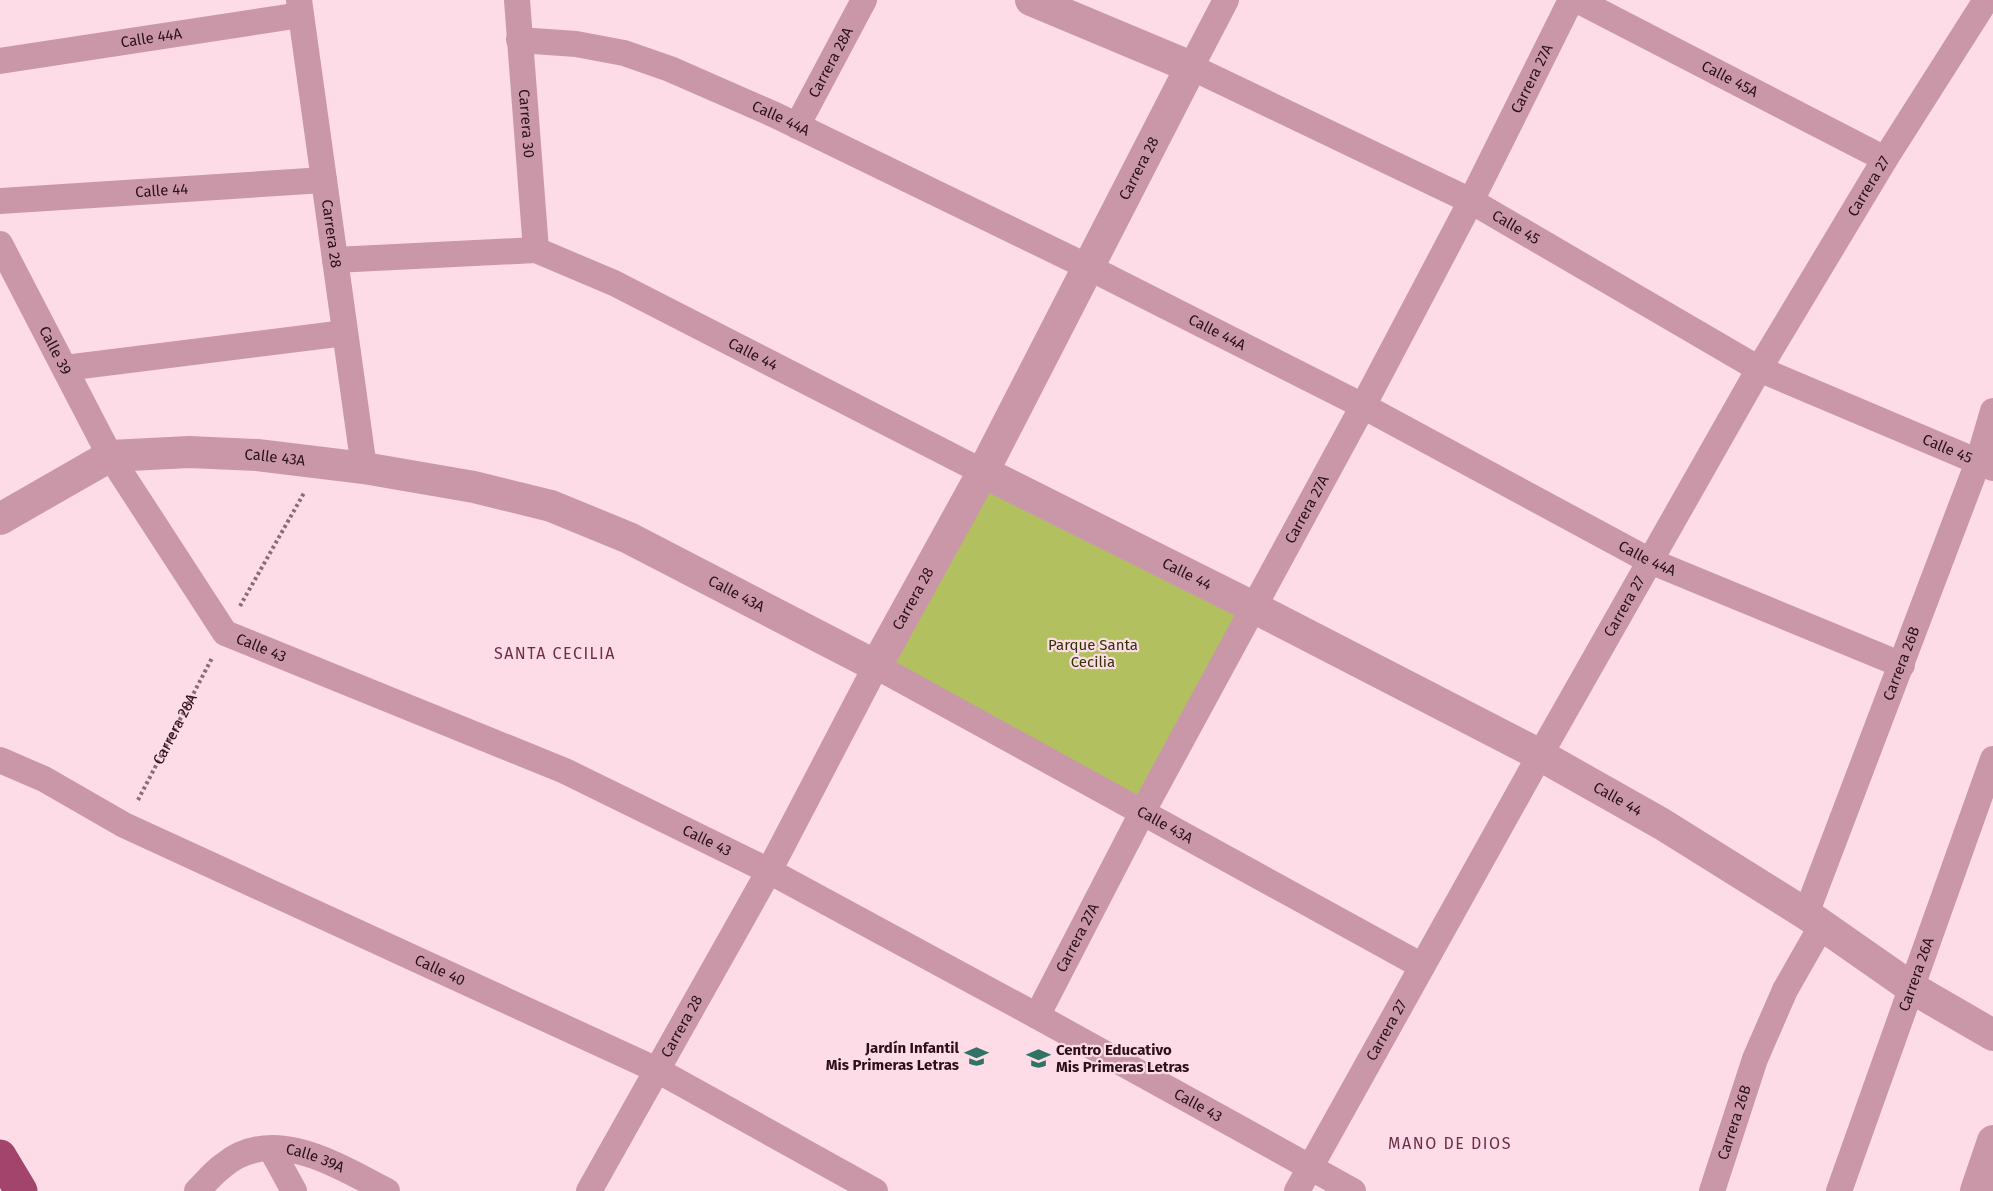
<svg xmlns="http://www.w3.org/2000/svg" width="1993" height="1191" viewBox="0 0 1993 1191" font-family="'Fira Sans',sans-serif">
	<style>
		.green { fill: #b2c05f }
		.lines { fill: none; stroke-linecap: round; stroke-linejoin: round }
		.path { stroke: #8a6c77; stroke-width: 4; stroke-dasharray: 3 3; stroke-linecap: butt }
		.minor { stroke: #ca97a9; stroke-width: 26 }
		.tertiary { stroke: #ca97a9; stroke-width: 32 }
		.trunk { stroke: #a3446c; stroke-width: 33 }
		.labels { text-anchor: middle; dominant-baseline: central; stroke-width: 4.5; stroke-linejoin: round; paint-order: stroke }
		.street-label { font-size: 15px; fill: #2b101b; stroke: #fddce7 }
		.park-label { font-size: 15px; fill: #2f3402; stroke: #fddce7 }
		.poi-label { font-size: 15px; font-weight: bold; fill: #2b101b; stroke: #fddce7; text-anchor: end }
		.neighbourhood-label { font-size: 16px; letter-spacing: 1.5px; fill: #6d2d48; stroke: #fddce7 }
	</style>
	<rect width="100%" height="100%" fill="#fddce7"/>
	<path class="green" d="M983 472 1255 608 1143 811 876 666Z"/>
	<g class="lines">
		<g class="path">
			<path d="M240 606 304 493"/>
			<path id="s1" d="M138 800 212 658"/>
		</g>
		<g class="minor">
			<path id="s2" d="M299 0 364 468"/>
			<path id="s3" d="M517 0 536 250"/>
			<path id="s4" d="M1226 0 1191 67 1471 201 1759 369 1993 468"/>
			<path id="s5" d="M1577 0 1885 159"/>
			<path id="s6" d="M519 40 576 44 624 53 670 69 775 115 1088 267 1363 406 1650 561 1902 665"/>
			<path id="s7" d="M0 61 301 15"/>
			<path id="s8" d="M797 126 864 0"/>
			<path id="s9" d="M0 201 324 180"/>
			<path id="s10" d="M0 244 110 456 225 633 565 771 769 871 1037 1016 1353 1191"/>
			<path id="s11" d="M335 260 536 250 614 283 983 472"/>
			<path d="M65 368 345 333"/>
			<path id="s12" d="M0 760 44 779 124 825 657 1070 875 1191"/>
			<path id="s13" d="M1806 914 1978 462 1993 411"/>
			<path id="s14" d="M1037 1016 1143 811 1363 406 1471 201 1571 0"/>
			<path d="M271 1149 294 1191"/>
			<path id="s15" d="M197 1191C206 1182 214 1172 224 1165 274 1124 340 1167 387 1191"/>
			<path id="s16" d="M589 1191 769 871 876 666 1422 966"/>
			<path id="s17" d="M1297 1191 1540 755 1759 369 1885 159 1986 0"/>
			<path id="s18" d="M1712 1191 1755 1059 1785 990 1822 925"/>
			<path id="s19" d="M1839 1191 1993 759"/>
		</g>
		<g class="tertiary">
			<path id="s20" d="M983 472 1255 608 1540 755 1662 824 1806 914 1912 988 1993 1035"/>
			<path id="s21" d="M0 519 110 456 189 452 257 455 364 468 474 487 551 506 629 538 876 666 983 472 1191 67 1031 0"/>
			<path d="M1976 1191 1993 1141"/>
		</g>
		<path class="trunk" d="M0 1156 21 1191"/>
	</g>
	<defs>
		<symbol id="school-bare" viewBox="-9 -9 18 18"><path d="M0-5L7-2L0 1L-7-2ZM-4 1L0 2.5L4 1V4Q0 6-4 4Z" fill="#307263" stroke="#fddce7" stroke-width="2.5" paint-order="stroke"/></symbol>
	</defs>
	<g fill-rule="evenodd">
		<use href="#school-bare" x="960" y="1040" width="33" height="33"/>
		<use href="#school-bare" x="1022" y="1042" width="33" height="33"/>
	</g>
	<g class="labels">
		<g class="street-label">
			<text stroke="none"><textPath href="#s7" startOffset="153">Calle 44A</textPath></text>
			<text stroke="none"><textPath href="#s8" startOffset="72">Carrera 28A</textPath></text>
			<text stroke="none"><textPath href="#s14" startOffset="1060">Carrera 27A</textPath></text>
			<text stroke="none"><textPath href="#s5" startOffset="172">Calle 45A</textPath></text>
			<text stroke="none"><textPath href="#s6" startOffset="276">Calle 44A</textPath></text>
			<text stroke="none"><textPath href="#s3" startOffset="124">Carrera 30</textPath></text>
			<text stroke="none"><textPath href="#s21" startOffset="1498">Carrera 28</textPath></text>
			<text stroke="none"><textPath href="#s17" startOffset="1156">Carrera 27</textPath></text>
			<text stroke="none"><textPath href="#s9" startOffset="162">Calle 44</textPath></text>
			<text stroke="none"><textPath href="#s4" startOffset="438">Calle 45</textPath></text>
			<text stroke="none"><textPath href="#s2" startOffset="236">Carrera 28</textPath></text>
			<text stroke="none"><textPath href="#s6" startOffset="762">Calle 44A</textPath></text>
			<text stroke="none"><textPath href="#s10" startOffset="120">Calle 39</textPath></text>
			<text stroke="none"><textPath href="#s11" startOffset="442">Calle 44</textPath></text>
			<text stroke="none"><textPath href="#s4" startOffset="924">Calle 45</textPath></text>
			<text stroke="none"><textPath href="#s21" startOffset="292">Calle 43A</textPath></text>
			<text stroke="none"><textPath href="#s14" startOffset="574">Carrera 27A</textPath></text>
			<text stroke="none"><textPath href="#s6" startOffset="1248">Calle 44A</textPath></text>
			<text stroke="none"><textPath href="#s20" startOffset="228">Calle 44</textPath></text>
			<text stroke="none"><textPath href="#s21" startOffset="778">Calle 43A</textPath></text>
			<text stroke="none"><textPath href="#s21" startOffset="1012">Carrera 28</textPath></text>
			<text stroke="none"><textPath href="#s17" startOffset="670">Carrera 27</textPath></text>
			<text stroke="none"><textPath href="#s10" startOffset="489">Calle 43</textPath></text>
			<text stroke="none"><textPath href="#s13" startOffset="268">Carrera 26B</textPath></text>
			<text stroke="none"><textPath href="#s1" startOffset="80">Carrera 28A</textPath></text>
			<text stroke="none"><textPath href="#s20" startOffset="714">Calle 44</textPath></text>
			<text stroke="none"><textPath href="#s16" startOffset="928">Calle 43A</textPath></text>
			<text stroke="none"><textPath href="#s10" startOffset="975">Calle 43</textPath></text>
			<text stroke="none"><textPath href="#s14" startOffset="88">Carrera 27A</textPath></text>
			<text stroke="none"><textPath href="#s12" startOffset="488">Calle 40</textPath></text>
			<text stroke="none"><textPath href="#s19" startOffset="230">Carrera 26A</textPath></text>
			<text stroke="none"><textPath href="#s16" startOffset="189">Carrera 28</textPath></text>
			<text stroke="none"><textPath href="#s17" startOffset="184">Carrera 27</textPath></text>
			<text stroke="none"><textPath href="#s10" startOffset="1533">Calle 43</textPath></text>
			<text stroke="none"><textPath href="#s18" startOffset="72">Carrera 26B</textPath></text>
			<text stroke="none"><textPath href="#s15" startOffset="134">Calle 39A</textPath></text>
		</g>
		<g class="park-label">
			<text x="1093" y="645">Parque Santa<tspan x="1093" dy="17">Cecilia</tspan></text>
		</g>
		<g class="poi-label">
			<text x="959" y="1048">Jardín Infantil<tspan x="959" dy="17">Mis Primeras Letras</tspan></text>
			<text x="1056" y="1050" text-anchor="start">Centro Educativo<tspan x="1056" dy="17">Mis Primeras Letras</tspan></text>
		</g>
		<g class="neighbourhood-label">
			<text x="555" y="653">SANTA CECILIA</text>
			<text x="1450" y="1143">MANO DE DIOS</text>
		</g>
	</g>
</svg>
